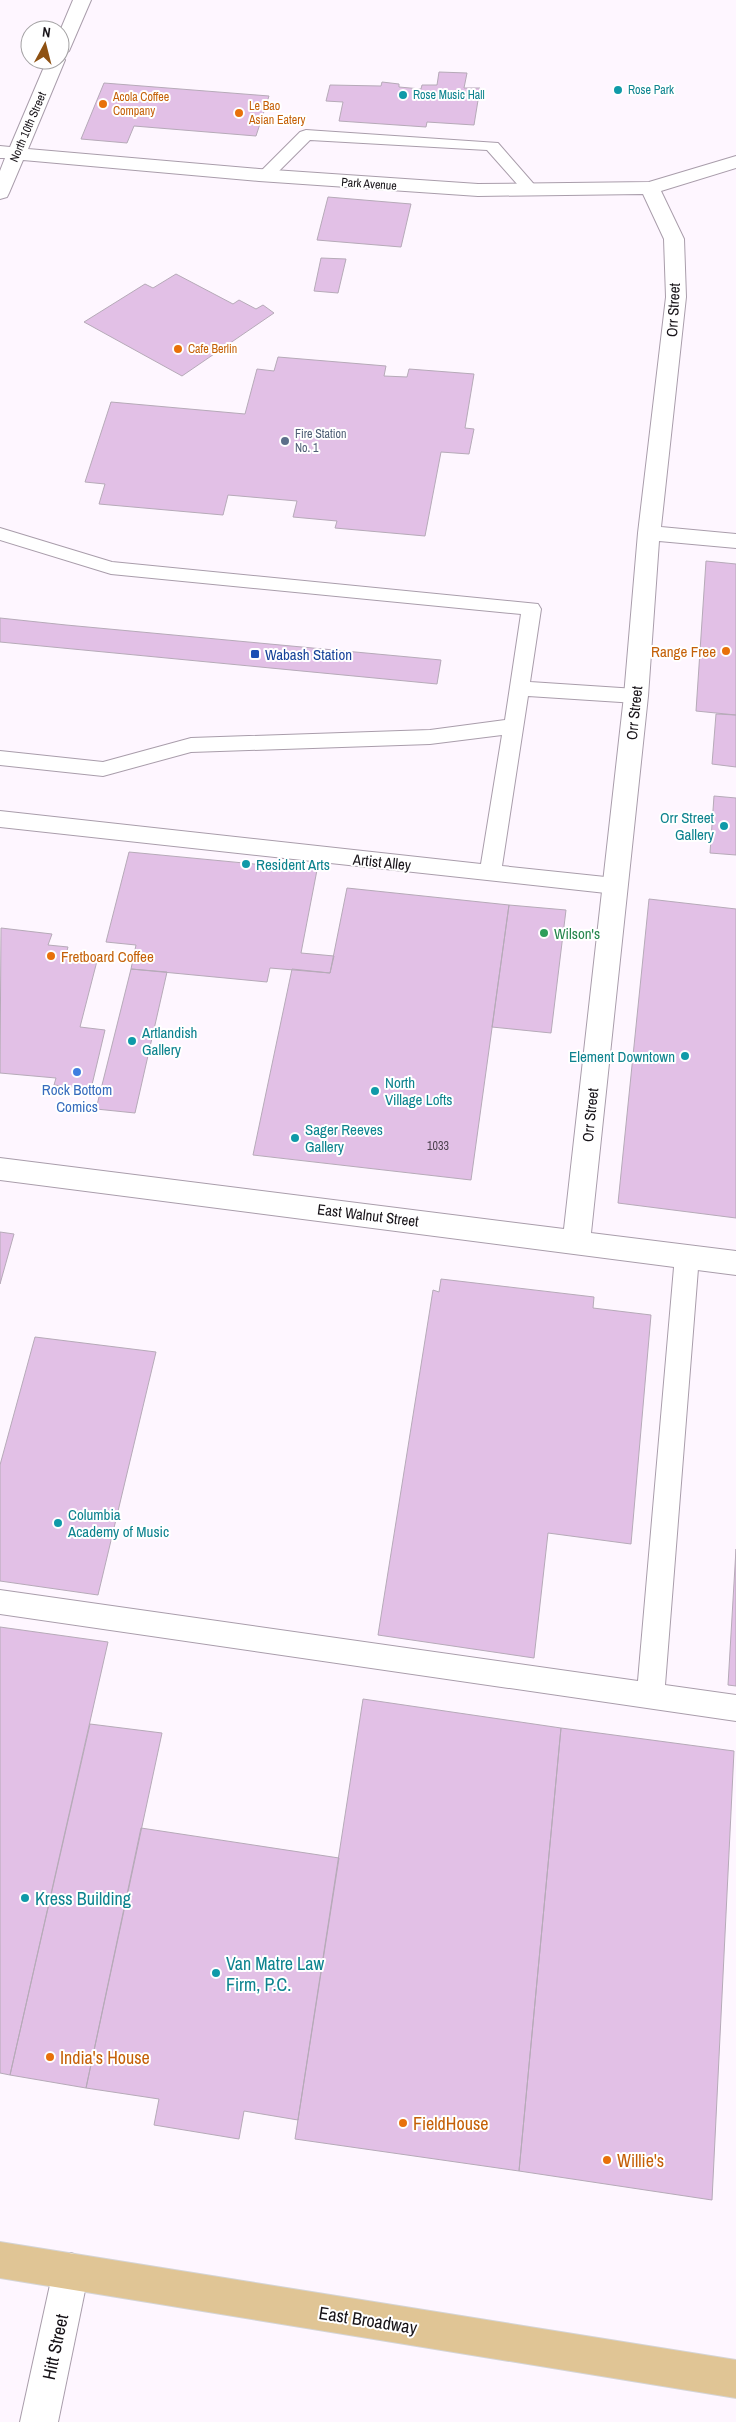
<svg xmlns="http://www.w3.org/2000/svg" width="736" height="2422" viewBox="0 0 736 2422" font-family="'Archivo Narrow',sans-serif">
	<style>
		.building { fill: #e2c0e6; stroke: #b6aab8 }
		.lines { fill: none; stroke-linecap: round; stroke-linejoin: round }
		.service-casing { stroke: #a99dab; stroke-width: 2 }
		.minor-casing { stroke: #a99dab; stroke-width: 2 }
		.tertiary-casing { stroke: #a99dab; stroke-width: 2 }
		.primary-casing { stroke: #d5d5d6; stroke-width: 2 }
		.service { fill: #fff; fill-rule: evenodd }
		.minor { fill: #fff; fill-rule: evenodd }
		.tertiary { fill: #fff; fill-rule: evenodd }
		.primary { fill: #e0c595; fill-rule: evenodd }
		.culture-dot { fill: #0f9aa8; stroke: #fff; stroke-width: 2 }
		.food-dot { fill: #e8710a; stroke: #fff; stroke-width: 2 }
		.service-dot { fill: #5c6f8a; stroke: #fff; stroke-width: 2 }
		.transit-dot { fill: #1a4fb4; stroke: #fff; stroke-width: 2 }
		.leisure-dot { fill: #2e9e5b; stroke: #fff; stroke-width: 2 }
		.shop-dot { fill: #3f7fe0; stroke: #fff; stroke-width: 2 }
		.labels { text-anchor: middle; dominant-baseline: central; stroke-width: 4; stroke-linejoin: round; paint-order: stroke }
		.far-culture-label { font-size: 12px; fill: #0d838f; stroke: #fff; text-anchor: start }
		.far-food-label { font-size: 12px; fill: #c56008; stroke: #fff; text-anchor: start }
		.far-street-label { font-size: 12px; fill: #181419; stroke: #fff }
		.far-service-label { font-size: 12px; fill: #4e5e75; stroke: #fff; text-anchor: start }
		.number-label { font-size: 12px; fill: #4a3f4c }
		.street-label { font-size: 15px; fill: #181419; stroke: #fff }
		.food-label { font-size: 15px; fill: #c56008; stroke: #fff; text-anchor: end }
		.transit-label { font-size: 15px; fill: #164399; stroke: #fff; text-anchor: start }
		.culture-label { font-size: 15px; fill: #0d838f; stroke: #fff; text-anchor: start }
		.leisure-label { font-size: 15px; fill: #27864d; stroke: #fff; text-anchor: start }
		.shop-label { font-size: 15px; fill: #366cbe; stroke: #fff }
		.near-culture-label { font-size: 18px; fill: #0d838f; stroke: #fff; text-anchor: start }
		.near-food-label { font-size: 18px; fill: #c56008; stroke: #fff; text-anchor: start }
		.near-street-label { font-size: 18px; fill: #181419; stroke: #fff }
	</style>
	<rect width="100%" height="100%" fill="#fef6ff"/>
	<path class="building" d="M439 72 467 73 464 88H480L474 125 427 122 426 127 339 121 343 102 326 101 330 85 381 86 382 82 399 84V87L421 89 422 85H437Z
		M104 83 269 96 256 136 134 126 127 143 81 139Z
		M328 197 411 204 401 247 317 240Z
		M321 258 346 259 338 293 314 291Z
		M176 274 233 304 239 300 256 309 263 305 274 313 182 376 84 322 145 284 153 288Z
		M278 357 386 366 384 376 407 377 409 369 474 374 465 428 474 429 469 454 441 452 425 536 335 528 337 521 293 517 297 501 228 495 223 515 99 504 105 484 85 482 111 402 245 414 257 369 274 371Z
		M706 561 736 564V715L696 711Z
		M0 618 66 625 441 660 437 684 0 642Z
		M716 714 736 715V767L712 764Z
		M714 796 736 798V855L710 853Z
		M129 852 317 870 301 953 334 956 330 973 270 968 267 982 131 969 136 945 106 942Z
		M347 888 509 905 471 1180 253 1155 292 969 330 973Z
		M649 899 736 909V1218L618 1203Z
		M509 905 566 910 551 1033 492 1027Z
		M1 928 52 934 48 945 68 947 65 958 97 961 80 1027 105 1030 91 1089 54 1085 56 1078 0 1073Z
		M131 969 167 972 135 1113 96 1109Z
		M0 1232 14 1234 0 1284Z
		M441 1279 594 1297 593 1308 651 1315 631 1544 548 1533 534 1658 378 1635 433 1290 439 1292Z
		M35 1337 156 1352 98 1595 0 1581V1465Z
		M736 1549V1686L728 1685Z
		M0 1627 108 1642 10 2075 0 2073Z
		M363 1699 561 1728 519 2171 295 2139Z
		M90 1724 162 1733 86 2088 10 2075Z
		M561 1728 734 1751 712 2200 519 2171Z
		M141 1828 339 1858 298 2120 244 2111 239 2139 154 2125 159 2099 86 2088Z"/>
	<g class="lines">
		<defs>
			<path id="service" d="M306 130 498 143 539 190 537 193H525L487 150 310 140 271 179H259L257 176 259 173 300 132Z
				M0 528 112 562 538 604 541 609 530 682 636 689 643 691 646 696 643 701 636 703 528 696 502 866 615 878 623 880 626 886 623 892 615 894 0 827V811L481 864 502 735 430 744 191 752 103 776 0 765V751L103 762 191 738 430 730 505 720 521 614 111 574 0 540Z
				M687 1246 696 1249 699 1256 665 1685 736 1695V1721L0 1614V1590L638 1681 675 1256 678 1249Z"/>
			<path id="minor" d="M73 0H91L69 51 61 56 65 60 28 149 259 169 478 184 649 182 736 156V168L661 191 684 239 686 297 661 527 736 534V548L659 541 648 696 591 1233 736 1251V1275L0 1180V1158L564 1229 624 696 638 533 666 297 664 239 643 194 478 196 259 181 23 160 9 193 7 197 0 199V171L5 158H0V146L10 147 47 60H60V31Z"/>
			<path id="tertiary" d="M71 2253 84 2258 89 2271 58 2422H20L53 2271 58 2258Z"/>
			<path id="primary" d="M0 2242 736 2360V2398L0 2278Z"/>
		</defs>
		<use href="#service" class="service-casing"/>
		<use href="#minor" class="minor-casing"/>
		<use href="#tertiary" class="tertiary-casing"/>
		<use href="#primary" class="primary-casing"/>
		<use href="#service" class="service"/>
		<use href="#minor" class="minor"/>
		<use href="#tertiary" class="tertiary"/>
		<use href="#primary" class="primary"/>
	</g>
	<g class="culture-dot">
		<circle cx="618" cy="90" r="5"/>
		<circle cx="403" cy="95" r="5"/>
		<circle cx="724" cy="826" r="5"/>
		<circle cx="246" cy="864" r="5"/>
		<circle cx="132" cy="1041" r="5"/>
		<circle cx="685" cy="1056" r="5"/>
		<circle cx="375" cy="1091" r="5"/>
		<circle cx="295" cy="1138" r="5"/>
		<circle cx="58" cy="1523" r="5"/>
		<circle cx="25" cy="1898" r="5"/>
		<circle cx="216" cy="1973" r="5"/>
	</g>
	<g class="food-dot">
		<circle cx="103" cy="104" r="5"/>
		<circle cx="239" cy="113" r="5"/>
		<circle cx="178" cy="349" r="5"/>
		<circle cx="726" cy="651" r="5"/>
		<circle cx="51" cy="956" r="5"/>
		<circle cx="50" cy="2057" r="5"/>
		<circle cx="403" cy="2123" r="5"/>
		<circle cx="607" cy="2160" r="5"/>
	</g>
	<circle class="service-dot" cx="285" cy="441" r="5"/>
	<rect class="transit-dot" x="250" y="649" width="10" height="10" rx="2.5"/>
	<circle class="leisure-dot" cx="544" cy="933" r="5"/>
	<circle class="shop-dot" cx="77" cy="1072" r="5"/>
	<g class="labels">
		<g class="far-culture-label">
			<text x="628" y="90">Rose Park</text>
			<text x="413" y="95">Rose Music Hall</text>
		</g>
		<g class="far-food-label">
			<text x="113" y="97">Acola Coffee<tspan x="113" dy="14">Company</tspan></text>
			<text x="249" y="106">Le Bao<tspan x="249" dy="14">Asian Eatery</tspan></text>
			<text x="188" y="349">Cafe Berlin</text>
		</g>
		<g class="far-street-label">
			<text transform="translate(28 127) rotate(-67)">North 10th Street</text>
			<text transform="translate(369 184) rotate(4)">Park Avenue</text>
		</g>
		<g class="far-service-label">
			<text x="295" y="434">Fire Station<tspan x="295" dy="14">No. 1</tspan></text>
		</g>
		<g class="number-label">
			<text x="438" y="1146">1033</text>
		</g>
		<g class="street-label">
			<text transform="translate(673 310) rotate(-87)">Orr Street</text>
			<text transform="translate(634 713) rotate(-84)">Orr Street</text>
			<text transform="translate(382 862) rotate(6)">Artist Alley</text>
			<text transform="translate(590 1115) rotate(-84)">Orr Street</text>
			<text transform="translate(368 1215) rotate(7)">East Walnut Street</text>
		</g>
		<g class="food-label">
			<text x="716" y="651">Range Free</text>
			<text x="61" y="956" text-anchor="start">Fretboard Coffee</text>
		</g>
		<g class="transit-label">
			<text x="265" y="654">Wabash Station</text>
		</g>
		<g class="culture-label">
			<text x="714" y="817" text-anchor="end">Orr Street<tspan x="714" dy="17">Gallery</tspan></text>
			<text x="256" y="864">Resident Arts</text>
			<text x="142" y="1032">Artlandish<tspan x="142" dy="17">Gallery</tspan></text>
			<text x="675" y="1056" text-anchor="end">Element Downtown</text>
			<text x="385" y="1082">North<tspan x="385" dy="17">Village Lofts</tspan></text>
			<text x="305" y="1129">Sager Reeves<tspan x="305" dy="17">Gallery</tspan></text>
			<text x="68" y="1514">Columbia<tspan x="68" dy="17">Academy of Music</tspan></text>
		</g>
		<g class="leisure-label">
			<text x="554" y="933">Wilson's</text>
		</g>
		<g class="shop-label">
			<text x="77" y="1089">Rock Bottom<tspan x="77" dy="17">Comics</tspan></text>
		</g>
		<g class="near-culture-label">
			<text x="35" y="1898">Kress Building</text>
			<text x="226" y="1963">Van Matre Law<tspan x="226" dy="21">Firm, P.C.</tspan></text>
		</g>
		<g class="near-food-label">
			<text x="60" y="2057">India's House</text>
			<text x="413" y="2123">FieldHouse</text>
			<text x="617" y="2160">Willie's</text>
		</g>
		<g class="near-street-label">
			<text transform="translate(368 2320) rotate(9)">East Broadway</text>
			<text transform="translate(55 2347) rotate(-78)">Hitt Street</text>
		</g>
	</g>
	<g transform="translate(45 45) rotate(7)"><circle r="24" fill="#ffffff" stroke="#a3a1a3"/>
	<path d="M0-4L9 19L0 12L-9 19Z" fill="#8e5112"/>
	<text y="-8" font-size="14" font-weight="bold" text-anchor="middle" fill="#181419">N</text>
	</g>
</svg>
